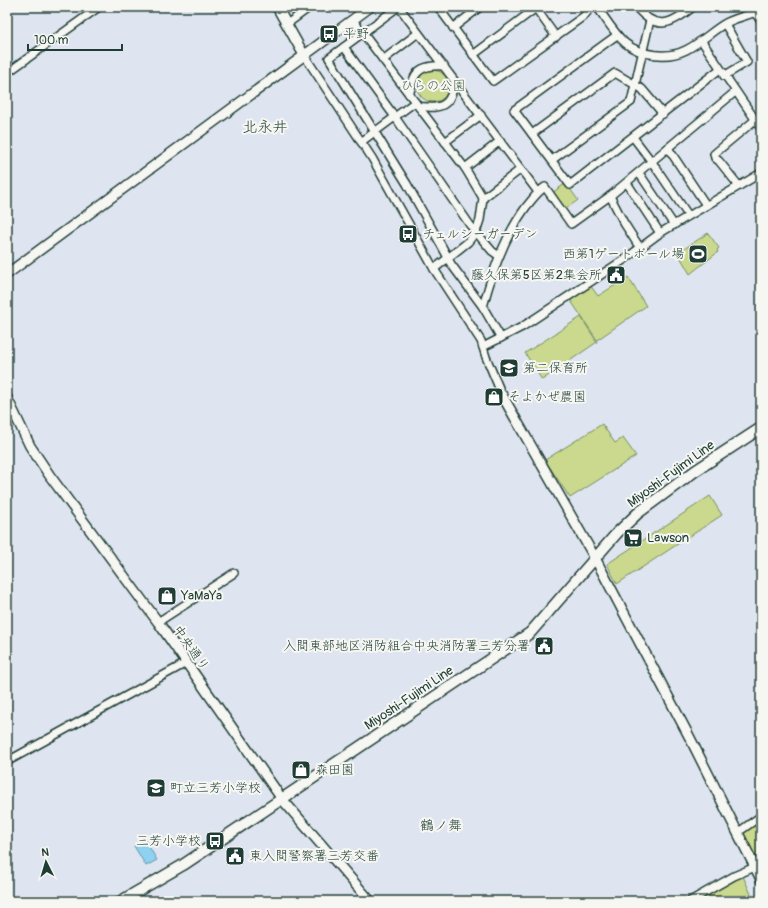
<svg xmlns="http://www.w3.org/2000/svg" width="768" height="908" viewBox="0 0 768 908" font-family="Pangolin,'Klee One',sans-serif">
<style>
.green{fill:#cad98d;stroke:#748b60}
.water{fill:#8ed1f0;stroke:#6296a5}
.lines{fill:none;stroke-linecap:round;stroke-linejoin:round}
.minor-casing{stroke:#1f3d34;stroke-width:10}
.tertiary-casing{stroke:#1f3d34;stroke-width:12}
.secondary-casing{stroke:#1f3d34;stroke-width:13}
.minor{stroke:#f6f6f2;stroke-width:7}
.tertiary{stroke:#f6f6f2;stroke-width:9}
.secondary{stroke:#f6f6f2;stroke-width:10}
.labels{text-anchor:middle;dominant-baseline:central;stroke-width:4;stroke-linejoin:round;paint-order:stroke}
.poi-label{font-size:13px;fill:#1f3d34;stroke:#f6f6f2;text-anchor:start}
.park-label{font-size:13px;fill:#415c46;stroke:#f6f6f2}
.street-label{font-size:13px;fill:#1f3d34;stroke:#f6f6f2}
.neighbourhood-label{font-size:14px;fill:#1f3d34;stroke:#f6f6f2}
.quarter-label{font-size:15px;fill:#1f3d34;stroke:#f6f6f2}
</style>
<rect width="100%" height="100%" fill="#dfe5f0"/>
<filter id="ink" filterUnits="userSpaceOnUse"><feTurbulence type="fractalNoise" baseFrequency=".025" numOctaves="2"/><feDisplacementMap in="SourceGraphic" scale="8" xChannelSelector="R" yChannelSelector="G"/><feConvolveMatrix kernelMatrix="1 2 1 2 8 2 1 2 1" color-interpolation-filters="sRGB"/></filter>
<g filter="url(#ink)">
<g class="green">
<circle cx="433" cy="86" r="16"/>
<polygon points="566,183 578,200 566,209 563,205 562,205 552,193"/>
<polygon points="708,233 719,248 717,250 718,252 690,274 679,255 684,249"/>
<polygon points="628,277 646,306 597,340 569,298 590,285 598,296"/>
<polygon points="581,317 597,342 542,380 525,353"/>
<polygon points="602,424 615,443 623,438 636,456 570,498 545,460"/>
<polygon points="710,496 722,515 617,584 607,564"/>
<polygon points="761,819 761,868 743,832"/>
<polygon points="743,876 754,901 697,901"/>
</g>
<polygon class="water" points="145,840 157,860 146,866 134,846"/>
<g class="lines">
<g class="minor-casing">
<g id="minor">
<polyline points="398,7 329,58 407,184 445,252 451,264 483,307 501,338"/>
<polyline points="399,7 538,192"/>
<polyline points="438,7 493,81 584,16 591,7"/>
<polyline points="535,7 556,37"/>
<path d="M597,7C606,19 614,33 625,43C641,56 668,59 686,50C700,43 711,32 724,24C736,17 750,16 761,9"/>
<path d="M636,7C657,32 671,24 693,7"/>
<polyline points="748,7 753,13"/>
<polyline points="755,13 761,21"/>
<polyline points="353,20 465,168 483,198 480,220 476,232 468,242 434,269"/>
<polyline points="287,24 310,7"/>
<polyline points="453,28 480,7"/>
<polyline points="617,35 514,110 570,185 720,69"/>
<polyline points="701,40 761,128"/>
<polyline points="344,47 395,117 470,225 492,251 499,256"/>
<polyline points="304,55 372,158 434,269 481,341 486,357 502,395"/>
<polyline points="473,55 536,8"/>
<polyline points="383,60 418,33"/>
<polyline points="7,73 99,7"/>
<polyline points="724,76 747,62 725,24"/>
<path d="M409,94C412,89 411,84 414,78C419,66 432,65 444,66"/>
<path d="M419,107C425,106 430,108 435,107C450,106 452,93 455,82"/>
<polyline points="532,134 615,73 642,89 663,114"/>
<polyline points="633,137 652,162 688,215"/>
<polyline points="361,142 415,102"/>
<polyline points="445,142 481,115"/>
<polyline points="668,148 706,205"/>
<polyline points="552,160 631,102 650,20"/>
<polyline points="465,168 500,141"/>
<polyline points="639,173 674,225"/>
<polyline points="627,183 660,233"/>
<polyline points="739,186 719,161 715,158 714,154 755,120"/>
<polyline points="610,196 624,223 640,248"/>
<polyline points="483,198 521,169"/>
<path d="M483,307C492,272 504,237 526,207C532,200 537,192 545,187L571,224L610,196L735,92"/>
<polyline points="483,347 522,327 625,259 660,233 761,173"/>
<polyline points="158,622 234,573"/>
<polyline points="8,761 186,663"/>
<polyline points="737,833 761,816"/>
<polyline points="690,901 734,876 755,867"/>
</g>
</g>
<g class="tertiary-casing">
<g id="tertiary">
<polyline points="277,7 304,55"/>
<polyline points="7,274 370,7"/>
<polyline points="502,395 595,558 690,738 761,879"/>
<polyline points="7,398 30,446 50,476 158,622 282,799 370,901"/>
</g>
</g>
<g class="secondary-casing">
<polyline id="secondary" points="121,901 183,865 530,633 617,533 638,513 695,471 761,428"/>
</g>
<use href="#minor" class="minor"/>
<use href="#tertiary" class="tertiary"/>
<use href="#secondary" class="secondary"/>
</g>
</g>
<defs>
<g id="bus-square" transform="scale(1)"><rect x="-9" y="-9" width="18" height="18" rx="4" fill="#1f3d34" stroke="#f6f6f2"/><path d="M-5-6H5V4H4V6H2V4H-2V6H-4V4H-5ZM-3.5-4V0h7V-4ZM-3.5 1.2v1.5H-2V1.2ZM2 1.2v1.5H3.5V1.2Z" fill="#fff"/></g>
<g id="stadium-square" transform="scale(1)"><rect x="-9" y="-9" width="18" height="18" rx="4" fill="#1f3d34" stroke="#f6f6f2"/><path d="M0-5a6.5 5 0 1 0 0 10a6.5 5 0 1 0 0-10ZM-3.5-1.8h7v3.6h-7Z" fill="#fff"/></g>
<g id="civic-square" transform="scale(1)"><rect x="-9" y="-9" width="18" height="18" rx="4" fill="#1f3d34" stroke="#f6f6f2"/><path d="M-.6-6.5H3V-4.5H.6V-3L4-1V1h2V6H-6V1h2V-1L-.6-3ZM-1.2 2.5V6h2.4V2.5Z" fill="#fff"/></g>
<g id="school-square" transform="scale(1)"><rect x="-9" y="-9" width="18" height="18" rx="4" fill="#1f3d34" stroke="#f6f6f2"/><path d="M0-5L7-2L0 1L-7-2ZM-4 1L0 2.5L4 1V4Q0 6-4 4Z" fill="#fff"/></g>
<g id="shop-square" transform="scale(1)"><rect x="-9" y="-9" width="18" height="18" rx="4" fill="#1f3d34" stroke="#f6f6f2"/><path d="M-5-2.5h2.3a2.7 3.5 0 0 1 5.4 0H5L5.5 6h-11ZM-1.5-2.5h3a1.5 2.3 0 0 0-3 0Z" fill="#fff"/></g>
<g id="supermarket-square" transform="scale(1)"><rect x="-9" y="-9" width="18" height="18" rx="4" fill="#1f3d34" stroke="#f6f6f2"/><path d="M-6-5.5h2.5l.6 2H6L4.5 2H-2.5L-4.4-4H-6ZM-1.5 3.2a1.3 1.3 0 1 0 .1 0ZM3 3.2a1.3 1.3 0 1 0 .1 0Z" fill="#fff"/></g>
</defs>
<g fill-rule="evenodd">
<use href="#bus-square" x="329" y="34"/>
<use href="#bus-square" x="408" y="234"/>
<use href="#stadium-square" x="698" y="254"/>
<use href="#civic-square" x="616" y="275"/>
<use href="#school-square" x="509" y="368"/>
<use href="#shop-square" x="494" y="397"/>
<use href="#supermarket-square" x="633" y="538"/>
<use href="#shop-square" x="167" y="596"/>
<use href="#civic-square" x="544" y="646"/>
<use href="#shop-square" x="301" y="770"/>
<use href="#school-square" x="156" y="788"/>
<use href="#bus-square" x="215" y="841"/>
<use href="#civic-square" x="235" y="856"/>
</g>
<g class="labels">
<g class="poi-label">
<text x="343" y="34">平野</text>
<text x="422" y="234">チェルシーガーデン</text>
<text x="684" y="254" text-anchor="end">西第1ゲートボール場</text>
<text x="602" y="275" text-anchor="end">藤久保第5区第2集会所</text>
<text x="523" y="368">第二保育所</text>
<text x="508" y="397">そよかぜ農園</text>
<text x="647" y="538">Lawson</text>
<text x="181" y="596">YaMaYa</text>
<text x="530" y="646" text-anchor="end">入間東部地区消防組合中央消防署三芳分署</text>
<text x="315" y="770">森田園</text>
<text x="170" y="788">町立三芳小学校</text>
<text x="201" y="841" text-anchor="end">三芳小学校</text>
<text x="249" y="856">東入間警察署三芳交番</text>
</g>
<g class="park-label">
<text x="433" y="86">ひらの公園</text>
</g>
<g class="street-label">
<text transform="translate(671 474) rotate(-36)">Miyoshi-Fujimi Line</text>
<text transform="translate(191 648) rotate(55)">中央通り</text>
<text transform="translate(409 698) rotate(-34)">Miyoshi-Fujimi Line</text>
</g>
<g class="neighbourhood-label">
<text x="441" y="825">鶴ノ舞</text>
</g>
<g class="quarter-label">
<text x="265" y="127">北永井</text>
</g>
</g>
<rect width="768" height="908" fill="none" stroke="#f6f6f2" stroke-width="24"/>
<rect x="12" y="12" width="744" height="884" fill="none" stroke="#1f3d34" stroke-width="1.5" filter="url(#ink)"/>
<g transform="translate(46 862) rotate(355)" stroke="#f6f6f2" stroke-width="3" paint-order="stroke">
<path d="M0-3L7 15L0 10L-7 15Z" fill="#1f3d34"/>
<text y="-6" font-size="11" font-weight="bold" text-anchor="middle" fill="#1f3d34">N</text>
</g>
<path d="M28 44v6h94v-6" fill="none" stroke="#1f3d34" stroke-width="2"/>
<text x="34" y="44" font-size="12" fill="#1f3d34" stroke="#f6f6f2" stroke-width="3" paint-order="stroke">100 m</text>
</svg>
